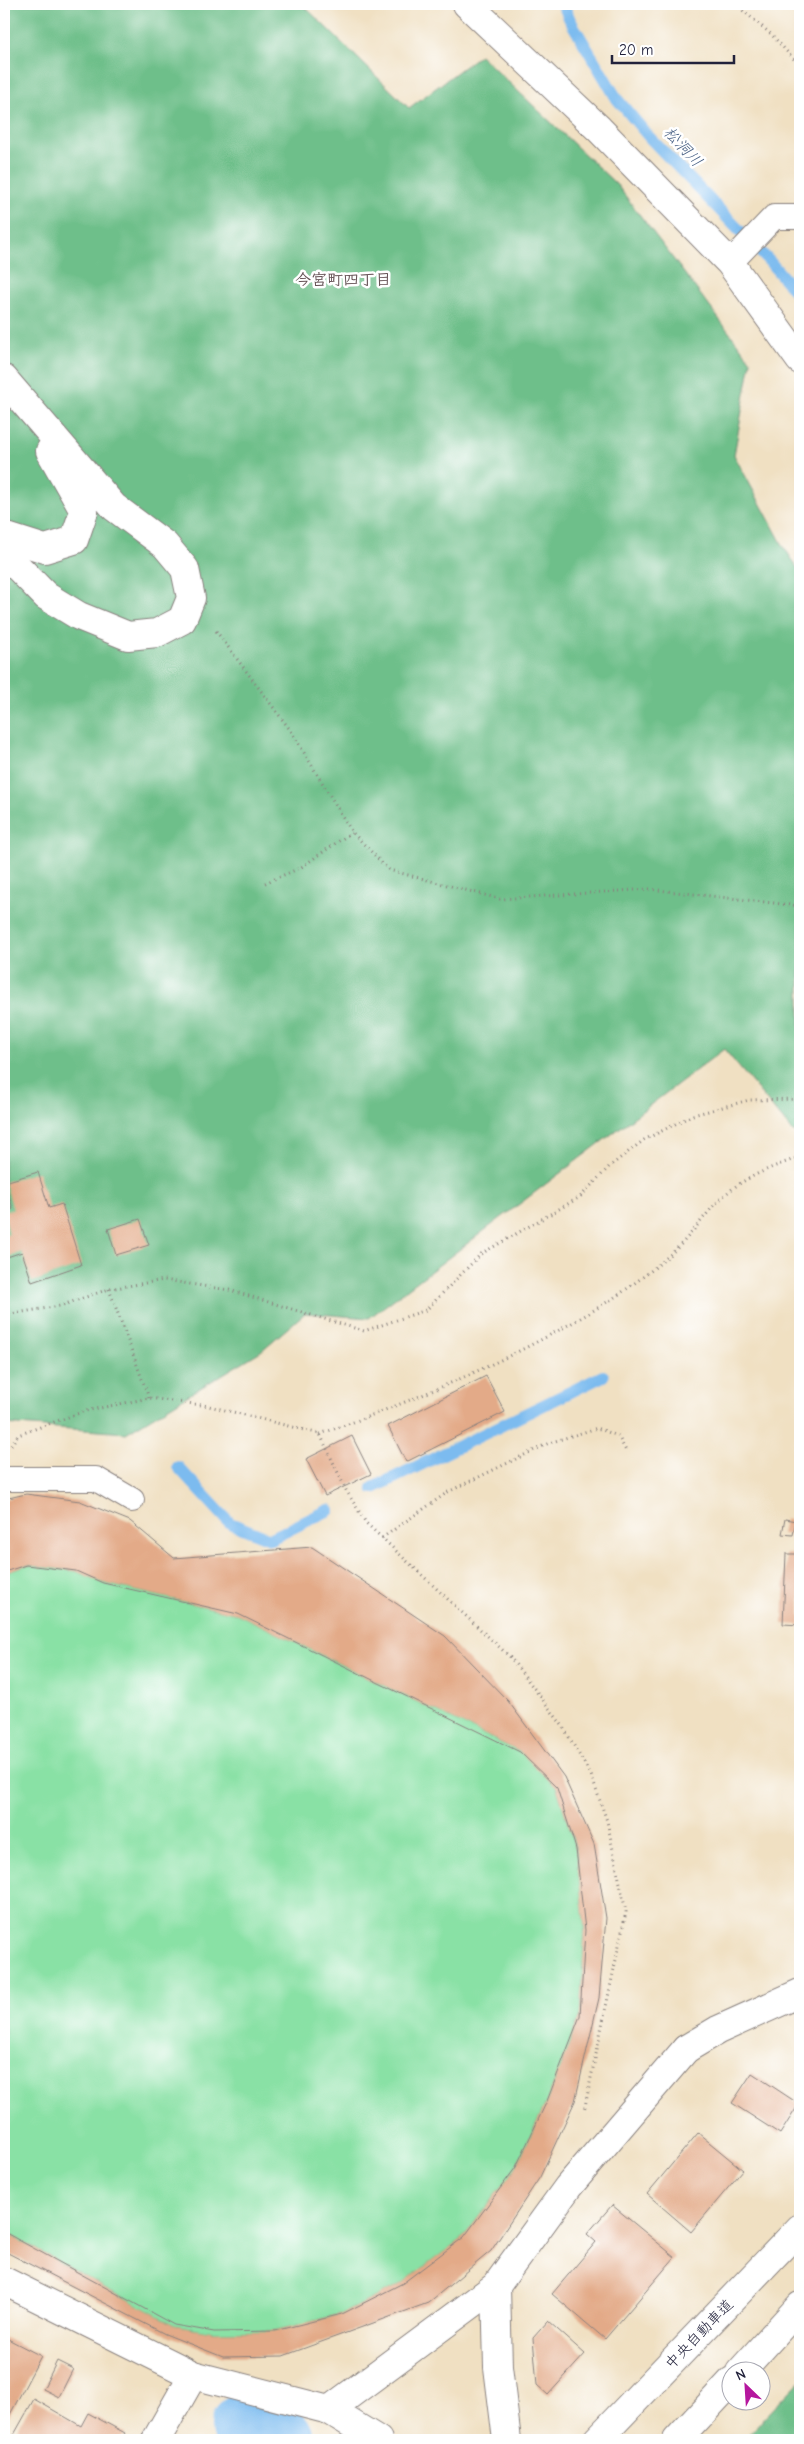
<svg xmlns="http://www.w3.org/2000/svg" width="804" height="2444" viewBox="0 0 804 2444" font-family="'Comic Neue','Klee One',sans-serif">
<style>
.green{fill:#89e1a5;stroke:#568270}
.forest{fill:#6ebf8a;stroke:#487062}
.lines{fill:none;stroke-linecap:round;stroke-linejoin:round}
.stream{stroke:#7bbbef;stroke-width:12}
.river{stroke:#7bbbef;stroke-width:74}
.building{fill:#e3aa88}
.service-casing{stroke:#89817e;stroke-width:26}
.minor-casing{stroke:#89817e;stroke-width:30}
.tertiary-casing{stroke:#89817e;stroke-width:30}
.motorway-casing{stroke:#89817e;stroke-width:30}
.path{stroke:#89817e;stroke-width:3;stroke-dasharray:1 4;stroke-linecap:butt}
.service{stroke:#fff;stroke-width:24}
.minor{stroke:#fff;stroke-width:28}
.tertiary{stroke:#fff;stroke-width:28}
.motorway{stroke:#fff;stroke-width:28}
.labels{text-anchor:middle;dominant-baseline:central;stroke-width:5;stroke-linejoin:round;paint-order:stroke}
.street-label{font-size:15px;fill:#22223b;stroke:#fff}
.water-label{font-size:16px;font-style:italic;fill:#465f83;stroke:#fff}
.neighbourhood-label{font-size:16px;font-weight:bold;fill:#665256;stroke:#fff}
</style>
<rect width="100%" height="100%" fill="#fff"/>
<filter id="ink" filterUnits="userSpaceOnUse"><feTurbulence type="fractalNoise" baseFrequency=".02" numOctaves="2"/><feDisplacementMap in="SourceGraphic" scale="10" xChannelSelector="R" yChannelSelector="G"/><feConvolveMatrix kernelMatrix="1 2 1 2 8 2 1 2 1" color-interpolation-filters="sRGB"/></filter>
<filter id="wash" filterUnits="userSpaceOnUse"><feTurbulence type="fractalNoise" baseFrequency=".0096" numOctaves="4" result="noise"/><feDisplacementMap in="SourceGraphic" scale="20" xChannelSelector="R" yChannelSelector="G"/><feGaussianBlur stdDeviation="1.12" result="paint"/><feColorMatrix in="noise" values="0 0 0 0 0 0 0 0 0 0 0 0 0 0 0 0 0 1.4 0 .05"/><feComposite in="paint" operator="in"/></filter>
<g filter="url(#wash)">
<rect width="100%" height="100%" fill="#f0e0c2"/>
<polygon class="green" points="26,1565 76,1571 103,1583 238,1614 520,1752 557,1788 576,1849 585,1929 580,2016 547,2101 516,2167 464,2237 403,2283 342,2314 274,2331 214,2332 174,2325 4,2232 4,1572"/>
<g class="forest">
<polygon points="4,4 302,4 409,108 480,55 617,185 751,361 734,455 784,547 800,572 800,1133 793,1132 724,1049 369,1318 305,1313 261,1351 126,1433 4,1424"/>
<polygon points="800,2381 800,2440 743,2440"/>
</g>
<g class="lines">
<g class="stream">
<polyline points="563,4 570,20 617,99 649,137 770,262 800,297"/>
<polyline points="178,1467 230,1523 270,1539 329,1510"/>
<polyline points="373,1488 603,1376"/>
</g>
<polyline class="river" points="248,2427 277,2440"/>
</g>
<g id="blocks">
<g class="building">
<polygon points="38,1172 49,1208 62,1204 81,1265 32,1282 22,1252 4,1258 4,1236 9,1234 4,1212 13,1209 5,1182"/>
<polygon points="140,1219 149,1245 116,1255 108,1229"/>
<polygon points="486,1376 505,1412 406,1462 388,1426"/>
<polygon points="352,1436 371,1474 325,1496 306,1459"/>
<polygon points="26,1494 80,1501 130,1521 174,1558 312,1547 445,1636 508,1701 564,1777 594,1844 606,1918 599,1998 575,2101 540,2177 491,2251 428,2303 283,2356 223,2357 165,2334 4,2251 4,2232 174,2325 214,2332 274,2331 342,2314 403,2283 464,2237 516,2167 547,2101 580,2016 585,1930 576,1849 557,1788 520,1752 238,1614 103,1583 76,1571 26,1565 4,1572 4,1499"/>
<polygon points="785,1519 796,1521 793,1535 782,1534"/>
<polygon points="786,1554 800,1554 800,1625 783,1624"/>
<polygon points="752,2073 799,2104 780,2134 732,2103"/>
<polygon points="698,2133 743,2170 691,2232 647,2194"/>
<polygon points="612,2205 675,2257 605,2339 552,2294 596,2242 587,2234"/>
<polygon points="548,2321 585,2354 548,2395 537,2385 533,2338"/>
<polygon points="4,2337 41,2356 5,2424 4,2423"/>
<polygon points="57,2361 73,2369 59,2397 43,2389"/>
<polygon points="34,2399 81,2426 88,2413 125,2433 121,2440 11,2440"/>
</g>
</g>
</g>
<g filter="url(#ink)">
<use href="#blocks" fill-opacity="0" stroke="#89817e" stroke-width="1"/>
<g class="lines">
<g class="service-casing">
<g id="service">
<polyline points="730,263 774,217 800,217"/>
<polyline points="4,1479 96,1479 132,1500"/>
</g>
</g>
<g class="minor-casing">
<g id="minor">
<polyline points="4,379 114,507 165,545 185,569 191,598 182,620 157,633 128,636 79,616 46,596 4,553"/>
<polyline points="4,536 45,549 74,540 84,511 50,451"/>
<polyline points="686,2049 718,2030 800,1993"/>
<polyline points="156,2440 193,2375"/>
</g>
</g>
<g class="tertiary-casing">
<g id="tertiary">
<polyline points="467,4 599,129 730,263 800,360"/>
<polyline points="4,2281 193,2375 329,2410 378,2440"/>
<polyline points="496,2286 498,2367 507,2440"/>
<polyline points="329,2410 496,2286 568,2187 686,2049"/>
</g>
</g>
<g class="motorway-casing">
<g id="motorway">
<polyline points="740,2372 800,2306"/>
<polyline points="597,2440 800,2228"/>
<polyline points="677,2440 732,2381"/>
</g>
</g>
<g class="path">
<polyline points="735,4 771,34 800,66"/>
<polyline points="216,631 291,731 352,832 389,870 500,899 649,889 800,906"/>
<polyline points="265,883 300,868 352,832"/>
<polyline points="109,1289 149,1398"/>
<polyline points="4,1315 60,1306 109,1289 164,1280 229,1290 364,1331 426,1310 481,1254 580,1197 610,1166 644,1140 693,1115 749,1100 800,1099"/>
<path d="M320,1434C417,1400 525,1354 612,1299C633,1285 657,1267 675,1250C694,1233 707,1210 726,1194C746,1176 775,1166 800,1157"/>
<polyline points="11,1445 18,1435 85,1411 149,1398 209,1406 320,1434 346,1490 366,1523 510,1657 562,1725 591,1775 607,1821 626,1912 584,2111"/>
<polyline points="382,1538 448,1492 549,1443 597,1428 618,1436 626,1451"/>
</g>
<use href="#service" class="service"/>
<use href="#minor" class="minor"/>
<use href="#tertiary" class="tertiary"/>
<use href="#motorway" class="motorway"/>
</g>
</g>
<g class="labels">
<g class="street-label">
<text transform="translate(699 2334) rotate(-46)">中央自動車道</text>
</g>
<g class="water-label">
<text transform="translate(683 147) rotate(47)">松洞川</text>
</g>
<g class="neighbourhood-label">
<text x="343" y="280">今宮町四丁目</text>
</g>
</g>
<rect width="804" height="2444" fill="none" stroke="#fff" stroke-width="20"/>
<g transform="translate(746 2386) rotate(335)"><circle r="24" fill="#ffffff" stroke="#a7a7b1"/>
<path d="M0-4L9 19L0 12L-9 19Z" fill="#b5179e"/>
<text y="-8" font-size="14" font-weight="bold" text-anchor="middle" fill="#22223b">N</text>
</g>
<path d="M612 55v8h122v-8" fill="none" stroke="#22223b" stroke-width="2.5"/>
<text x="619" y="55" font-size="15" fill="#22223b" stroke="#ffffff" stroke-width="4" paint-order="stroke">20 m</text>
</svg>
